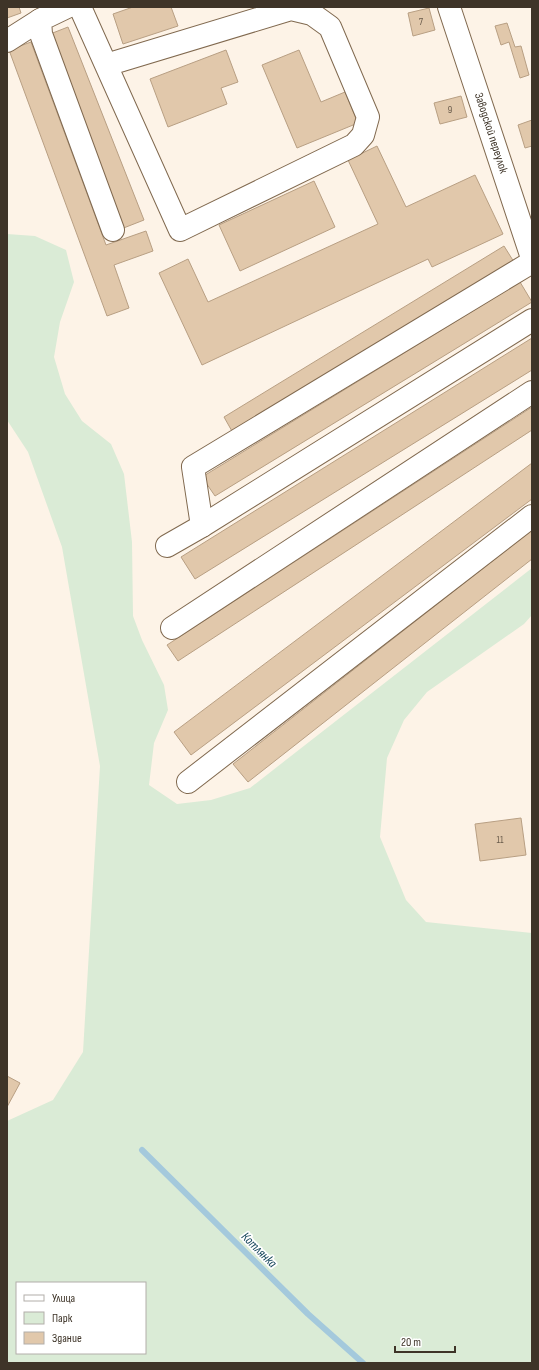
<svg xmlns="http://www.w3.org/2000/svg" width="539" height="1370" viewBox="0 0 539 1370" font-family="'Sofia Sans Condensed',sans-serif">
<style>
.green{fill:#daebd6;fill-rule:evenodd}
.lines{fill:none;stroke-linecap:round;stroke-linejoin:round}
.stream{stroke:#a4c9dc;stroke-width:6}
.building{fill:#e1c8ab;stroke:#b89f83}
.minor-casing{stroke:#80694f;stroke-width:24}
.minor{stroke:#fff;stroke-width:22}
.labels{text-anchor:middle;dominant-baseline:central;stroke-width:3.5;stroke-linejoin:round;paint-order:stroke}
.number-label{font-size:10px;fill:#675949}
.street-label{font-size:12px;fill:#3e3428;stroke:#fff}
.water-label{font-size:13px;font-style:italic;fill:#144459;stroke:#fff}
</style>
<rect width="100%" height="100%" fill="#fdf3e7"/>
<path class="green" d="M7,234L35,236L66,250L74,282L60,322L54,357L65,394L82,421L111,444L124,474L132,542L133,616L142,640L164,685L168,710L154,743L149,785L177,804L211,800L250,788L532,568V615L524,624L427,692L404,720L387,758L380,837L406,900L426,922L532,933V1363H7V1121L53,1100L83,1052L100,766L62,547L28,452L7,420ZM17,1283H145V1353H17Z"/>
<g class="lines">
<polyline class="stream" points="142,1150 308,1314 363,1363"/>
</g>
<g class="building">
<polygon points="7,7 19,7 21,13 7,18"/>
<polygon points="133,7 171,7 178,26 123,44 113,14"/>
<polygon points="429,8 435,30 413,36 408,13"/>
<polygon points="507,23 515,47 521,46 529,75 520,78 509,42 501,45 495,26"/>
<polygon points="68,27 144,220 121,229 45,36"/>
<polygon points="31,42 106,245 146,231 153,251 114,265 129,308 107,316 9,50"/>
<polygon points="226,50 238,82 221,88 227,104 168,127 150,79"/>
<polygon points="299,50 321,102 345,92 358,123 297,148 262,65"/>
<polygon points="461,96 467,117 440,124 434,103"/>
<polygon points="532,120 532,146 525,148 518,125"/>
<polygon points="377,146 406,207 475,175 503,234 432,267 428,259 202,365 159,273 188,259 208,302 378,224 348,160"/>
<polygon points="314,181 335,227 240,271 219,225"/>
<polygon points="504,246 514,262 233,433 224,417"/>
<polygon points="520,282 532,302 215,496 202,477"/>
<polygon points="532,338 532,370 195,579 181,557"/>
<polygon points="532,407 532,430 178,661 167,645"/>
<polygon points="532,463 532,499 191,755 174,732"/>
<polygon points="532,530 532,559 248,782 233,764"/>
<polygon points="521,818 526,855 480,861 475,824"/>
<polygon points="7,1076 20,1083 7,1107"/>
</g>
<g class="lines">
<g class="minor-casing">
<g id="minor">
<polyline points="67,7 40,20 41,34 113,230"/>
<polyline points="80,7 180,230 354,145 363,135 368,117 330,27 312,14 291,9 106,65"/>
<polyline points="449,7 532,258"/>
<polyline points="7,41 40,20"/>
<polyline points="202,526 193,467 532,262"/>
<polyline points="167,546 202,526 532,320"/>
<polyline points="172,628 532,392"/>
<polyline points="188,782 532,516"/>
</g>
</g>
<use href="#minor" class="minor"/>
</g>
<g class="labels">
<g class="number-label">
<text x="421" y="22">7</text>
<text x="450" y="110">9</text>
<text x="500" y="840">11</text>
</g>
<g class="street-label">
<text transform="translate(491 133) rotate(72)">Заводской переулок</text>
</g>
<g class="water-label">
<text transform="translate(259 1250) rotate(45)">Котлянка</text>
</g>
</g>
<rect width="539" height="1370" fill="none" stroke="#3e3428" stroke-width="16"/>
<rect x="16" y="1282" width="130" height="72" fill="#ffffff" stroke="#b2aea9"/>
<rect x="24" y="1295" width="20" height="6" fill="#ffffff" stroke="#b2aea9"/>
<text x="52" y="1302" font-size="12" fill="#3e3428">Улица</text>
<rect x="24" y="1312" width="20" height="12" fill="#daebd6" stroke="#b2aea9"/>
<text x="52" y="1322" font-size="12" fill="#3e3428">Парк</text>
<rect x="24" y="1332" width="20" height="12" fill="#e1c8ab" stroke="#b2aea9"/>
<text x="52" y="1342" font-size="12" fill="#3e3428">Здание</text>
<path d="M395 1346v6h60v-6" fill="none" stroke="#3e3428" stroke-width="2"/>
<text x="401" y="1346" font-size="12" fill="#3e3428" stroke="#ffffff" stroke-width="3" paint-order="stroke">20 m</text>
</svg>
